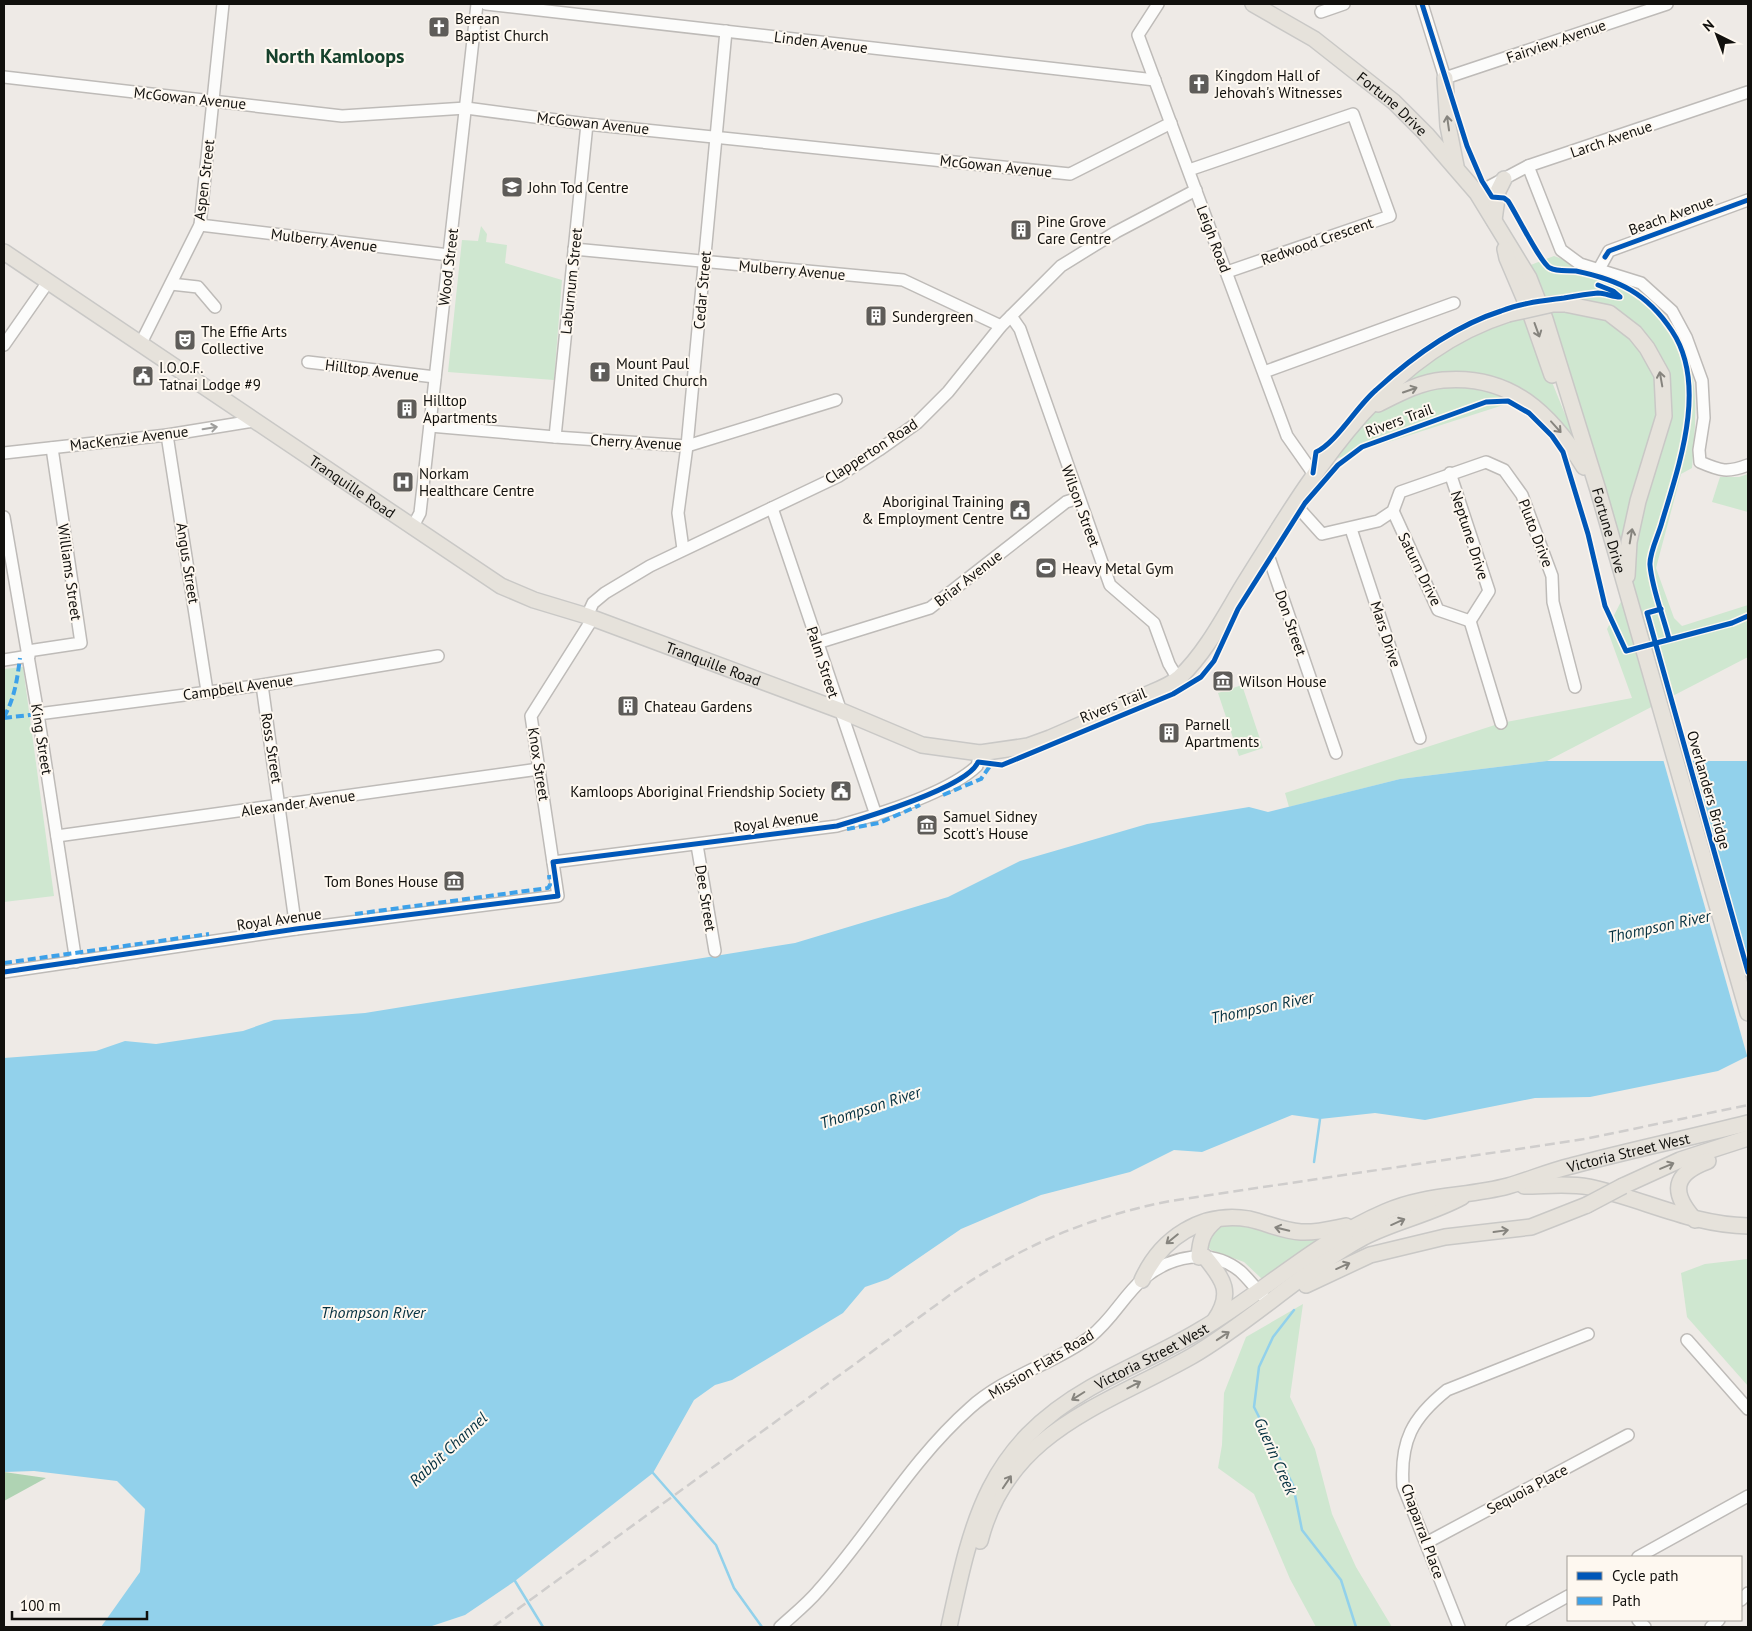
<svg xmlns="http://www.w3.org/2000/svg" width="1752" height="1631" viewBox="0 0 1752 1631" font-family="'PT Sans',sans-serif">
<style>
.green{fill:#cfe7d0}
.forest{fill:#afd3b3}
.water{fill:#92d1eb}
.pier{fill:#eeeae6}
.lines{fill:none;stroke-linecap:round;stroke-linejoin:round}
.stream{stroke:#92d1eb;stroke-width:2.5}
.minor-casing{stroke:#bebbb8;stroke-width:14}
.major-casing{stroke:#c9c8c6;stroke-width:18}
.minor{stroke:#fcfcfb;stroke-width:11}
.major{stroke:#e6e2db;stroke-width:15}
.rail{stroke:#cfcdcc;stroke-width:2.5;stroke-dasharray:10 5;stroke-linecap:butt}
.major-bridge-casing{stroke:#c9c8c6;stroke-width:18;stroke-linecap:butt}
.major-bridge{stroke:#e6e2db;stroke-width:15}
.quiet{stroke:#3da1e9;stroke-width:4;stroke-dasharray:8 4;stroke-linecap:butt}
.cycleway-casing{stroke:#fef8f0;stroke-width:8}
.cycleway{stroke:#0057b8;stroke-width:5}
.oneway{stroke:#86847e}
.oneway2{stroke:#9e9e9c}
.labels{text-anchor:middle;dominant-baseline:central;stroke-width:4;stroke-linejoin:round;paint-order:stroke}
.poi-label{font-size:15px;fill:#11100d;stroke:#fef8f0;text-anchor:start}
.street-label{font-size:15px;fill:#11100d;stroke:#fef8f0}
.water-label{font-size:16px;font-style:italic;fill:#043040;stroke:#fef8f0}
.district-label{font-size:20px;font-weight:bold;fill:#16412c;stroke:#fef8f0}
</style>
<rect width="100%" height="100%" fill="#eeeae6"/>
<g class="green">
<polygon points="481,226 487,234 486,242 507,245 505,263 562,280 554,380 448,372 462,240 478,241"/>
<path d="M1554,256C1583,267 1616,276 1642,293C1655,301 1663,312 1671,323C1702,367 1696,417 1692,468L1681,474L1656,568L1674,618L1682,626L1748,605V657L1547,761L1400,779L1289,807L1285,793L1501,723L1632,698L1607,629L1630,584L1633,545L1666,374L1609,310L1545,301L1528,266Z"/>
<polygon points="1550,310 1591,313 1620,326 1645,351 1658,375 1661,417 1623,560"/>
<polygon points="1525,315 1579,449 1545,411 1476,376 1390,393 1439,352 1489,327"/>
<polygon points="1465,384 1519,400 1329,461 1370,411 1435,387"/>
<polygon points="1748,474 1748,512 1712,502 1720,477 1739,477"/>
<polygon points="23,667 54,896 4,902 4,669"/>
<polygon points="1242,685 1263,748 1239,756 1218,693"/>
<polygon points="1237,1223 1322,1238 1262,1279 1244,1262 1211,1250 1206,1245 1209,1231 1219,1225"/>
<polygon points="1748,1259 1748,1386 1687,1317 1681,1273 1705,1264"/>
<polygon points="1303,1304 1290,1397 1315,1449 1332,1514 1356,1567 1392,1627 1316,1627 1290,1579 1254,1494 1218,1468 1222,1445 1224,1393 1246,1337"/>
</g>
<polygon class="forest" points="4,1472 46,1478 4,1501"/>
<polygon class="water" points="1547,761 1748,761 1748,1056 1718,1071 1590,1097 1535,1098 1425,1120 1375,1113 1320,1119 1292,1115 1202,1152 1174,1150 1130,1172 1041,1195 961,1229 888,1279 865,1287 843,1313 732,1380 715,1385 694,1400 653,1473 515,1581 465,1615 429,1627 101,1627 140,1572 145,1509 117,1481 34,1471 4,1472 4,1058 96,1051 125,1041 156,1044 243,1031 274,1020 365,1013 795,943 948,897 1020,861 1147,824 1249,807 1268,812 1400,779"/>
<polygon class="pier" points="1663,759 1690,759 1748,962 1748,1059"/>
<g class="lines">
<g class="stream">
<polyline points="1314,1162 1320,1119"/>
<polyline points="1294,1310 1273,1337 1259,1367 1254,1407 1293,1485 1302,1530 1341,1580 1356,1627"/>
<polyline points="653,1473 716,1545 734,1588 762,1627"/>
<polyline points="515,1581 543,1627"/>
</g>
<g class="minor-casing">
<g id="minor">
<polyline points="486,4 1155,80"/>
<polyline points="1158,4 1138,35 1287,436 1313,473"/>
<polyline points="1422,4 1445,78 1667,4"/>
<polyline points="1321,12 1344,4"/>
<polyline points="4,77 342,116 466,108 587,124 1070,174 1171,123"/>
<path d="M1528,166L1561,250L1580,264L1641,283L1672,311L1686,337L1702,381L1704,418L1699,450L1700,462C1721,471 1727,473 1748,465"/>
<polyline points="1189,170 1353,114 1390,216 1227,272"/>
<polyline points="1477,193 1528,166 1748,92"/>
<polyline points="200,225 449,255"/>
<polyline points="574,249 903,280 1001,326"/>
<polyline points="1599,269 1609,251 1748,200"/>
<polyline points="171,284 198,287 215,307"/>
<polyline points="1011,316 1020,329 1110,585 1154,623 1169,664 1178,679"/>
<polyline points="141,343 200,225 223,4"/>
<polyline points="4,345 48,282"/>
<polyline points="308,362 435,377"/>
<polyline points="1264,372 1454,303"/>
<polyline points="430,426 555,437 687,446 836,400"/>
<polyline points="167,435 207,691"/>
<polyline points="555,437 587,124"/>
<polyline points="4,453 167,435 253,421"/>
<polyline points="1450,473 1489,591 1470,621"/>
<polyline points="1295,504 1322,534 1378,521 1393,511 1400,492 1486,462 1504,470 1522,495 1552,576 1553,602 1575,687"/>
<polyline points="772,508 876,815"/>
<polyline points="1393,511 1438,610 1470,621"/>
<polyline points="4,517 38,714 76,962"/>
<polyline points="412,528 420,513 477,4"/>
<polyline points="1351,529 1420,738"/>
<polyline points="683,549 678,513 687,446 726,31"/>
<polyline points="1266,549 1336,753"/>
<polyline points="587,616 593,603 605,593 650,566 839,476 879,450 917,423 948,392 1001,326 1061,266 1116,232 1196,190"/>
<polyline points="1470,621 1501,723"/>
<polyline points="817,643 930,608 1066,502 1078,498"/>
<polyline points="28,651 81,643 52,448"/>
<polyline points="4,660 29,656"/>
<polyline points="262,685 296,929"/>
<polyline points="38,714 262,685 438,656"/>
<polyline points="57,836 539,769"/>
<polyline points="697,845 715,951"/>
<path d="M553,862L837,826C877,815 947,794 977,766L980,753"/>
<polyline points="4,972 296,929 558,896 531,716 593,618"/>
<polyline points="1687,1340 1748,1409"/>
<polyline points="1426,1543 1628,1435"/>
<polyline points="1638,1557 1748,1496"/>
<polyline points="1741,1600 1748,1593"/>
<polyline points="1638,1620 1645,1627"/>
<path d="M780,1627C793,1615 807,1604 818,1591C871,1532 910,1461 970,1408C1005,1376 1052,1365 1090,1337C1113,1319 1123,1296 1143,1279C1170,1256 1210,1247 1240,1271C1248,1278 1255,1288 1263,1296"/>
<path d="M1459,1627L1403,1486C1400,1441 1412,1418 1447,1390L1588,1334"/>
<polyline points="1512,1627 1568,1596"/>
<polyline points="1711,1627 1719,1620"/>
</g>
</g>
<g class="major-casing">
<g id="major">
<path id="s1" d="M1253,4L1314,39L1394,102L1426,134L1477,193L1529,278L1545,319L1598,490L1748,1013"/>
<polyline points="1445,78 1448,126 1456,166"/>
<polyline points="1494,220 1498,191 1504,179"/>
<polyline points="1505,249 1507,258 1530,312 1552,375"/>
<path id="s2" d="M4,252L501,586L534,600L587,616L839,710L922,745L980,753L1028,746L1050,738C1081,725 1112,711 1143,696C1155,691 1170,686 1180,677C1207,651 1225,615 1244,584C1311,477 1381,354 1508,314"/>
<polyline points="1565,304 1609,313 1635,333 1647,348 1662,375 1664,416 1638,501 1629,542 1627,576"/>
<path d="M1378,404C1398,394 1420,382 1443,380C1511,374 1551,414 1584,467"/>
<path d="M1524,1186C1546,1186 1568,1183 1589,1187C1644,1199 1691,1225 1748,1226"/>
<polyline points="1623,1186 1680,1160 1748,1138"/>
<path d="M1695,1220C1670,1192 1673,1174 1708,1161"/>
<path d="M1199,1257C1200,1240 1203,1231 1216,1220"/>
<path d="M1205,1257C1224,1280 1233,1293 1215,1320"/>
<path d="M1142,1280C1161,1238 1202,1211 1249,1219C1267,1223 1283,1231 1301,1232C1317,1233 1331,1229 1346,1226"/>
<polyline points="1306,1285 1370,1255 1445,1237 1531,1227 1587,1205"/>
<path d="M980,1541C1008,1430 1106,1405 1192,1356C1252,1321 1302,1271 1364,1237C1395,1221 1431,1214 1462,1197"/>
<path id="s3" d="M949,1627C972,1520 987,1447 1090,1388C1127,1367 1166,1351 1202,1329C1264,1292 1317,1241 1385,1212C1425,1194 1467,1197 1508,1186C1529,1180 1550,1171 1571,1166C1630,1150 1689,1138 1748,1123"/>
</g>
</g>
<use href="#minor" class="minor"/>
<use href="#major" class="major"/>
<path class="rail" d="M493,1627L954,1292C1023,1245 1089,1217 1170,1201L1585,1139L1748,1105"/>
<g class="major-bridge-casing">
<g id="major-bridge">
<polyline points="1508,314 1553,304 1565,304"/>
<polyline points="1587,1205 1623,1186"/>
</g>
</g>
<use href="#major-bridge" class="major-bridge"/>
<g class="quiet">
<path d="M4,717C15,697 17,680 20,658"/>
<polyline points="4,718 38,714"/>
<polyline points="943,795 981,779 992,763"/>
<polyline points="847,829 879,823 920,805"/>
<polyline points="355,914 548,888 550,885 549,875"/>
<polyline points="4,963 209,934"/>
</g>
<g class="cycleway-casing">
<g id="cycleway">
<path d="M1422,4L1467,146L1482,181L1492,197L1504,198L1508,201C1516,213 1541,264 1550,268C1557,272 1568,270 1576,271C1619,280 1647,293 1672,331C1708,385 1679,465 1662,522C1659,534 1649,553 1650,565C1652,589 1663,615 1669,639"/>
<polyline points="1605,257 1609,251 1748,200"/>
<path d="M1313,473L1316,452C1336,443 1357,406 1376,390C1412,357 1454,326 1501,311C1521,303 1542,301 1564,298C1575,296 1586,294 1598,293C1605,293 1613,297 1620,297L1613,291L1598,285"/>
<polyline points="1661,609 1647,613 1748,972"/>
<path d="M4,972L296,929L558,896L553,862L837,826C864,818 968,787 978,762L1002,765L1173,694L1201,677L1214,661L1238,609L1305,503L1338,465L1362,447L1486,402L1508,401L1529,413L1552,436L1563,452L1588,534L1605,606L1626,651L1732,623L1748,616"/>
</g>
</g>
<use href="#cycleway" class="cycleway"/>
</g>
<defs><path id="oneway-shaft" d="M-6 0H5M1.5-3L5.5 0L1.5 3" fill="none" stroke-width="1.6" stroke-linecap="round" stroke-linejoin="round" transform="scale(1.25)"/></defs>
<g class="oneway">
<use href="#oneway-shaft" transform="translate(1448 123) rotate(-98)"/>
<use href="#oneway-shaft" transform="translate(1537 330) rotate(70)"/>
<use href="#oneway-shaft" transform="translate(1661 379) rotate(-100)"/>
<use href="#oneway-shaft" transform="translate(1410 390) rotate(-19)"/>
<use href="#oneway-shaft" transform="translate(1556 427) rotate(48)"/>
<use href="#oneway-shaft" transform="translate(1631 536) rotate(-80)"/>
<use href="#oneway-shaft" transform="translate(1667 1166) rotate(-23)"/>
<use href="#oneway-shaft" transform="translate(1398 1222) rotate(-24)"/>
<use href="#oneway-shaft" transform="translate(1282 1229) rotate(-166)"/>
<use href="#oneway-shaft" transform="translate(1501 1231) rotate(-8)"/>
<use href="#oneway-shaft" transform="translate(1172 1239) rotate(141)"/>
<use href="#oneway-shaft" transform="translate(1343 1266) rotate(-24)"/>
<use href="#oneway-shaft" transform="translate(1223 1336) rotate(-34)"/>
<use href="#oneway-shaft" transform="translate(1134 1385) rotate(-27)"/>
<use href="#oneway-shaft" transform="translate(1078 1396) rotate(148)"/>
<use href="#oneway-shaft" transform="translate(1007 1482) rotate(-56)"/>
</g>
<use class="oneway2" href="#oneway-shaft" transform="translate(210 428) rotate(-9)"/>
<defs>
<g id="church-square" transform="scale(1.125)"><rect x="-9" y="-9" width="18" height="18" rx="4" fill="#5e5c59" stroke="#fef8f0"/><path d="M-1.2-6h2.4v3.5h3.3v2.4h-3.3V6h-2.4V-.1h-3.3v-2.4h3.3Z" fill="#fff"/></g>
<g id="school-square" transform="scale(1.125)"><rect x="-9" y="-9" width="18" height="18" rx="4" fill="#5e5c59" stroke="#fef8f0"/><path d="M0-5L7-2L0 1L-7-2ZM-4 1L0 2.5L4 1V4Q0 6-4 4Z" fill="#fff"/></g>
<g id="building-square" transform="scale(1.125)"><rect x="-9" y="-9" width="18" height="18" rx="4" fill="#5e5c59" stroke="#fef8f0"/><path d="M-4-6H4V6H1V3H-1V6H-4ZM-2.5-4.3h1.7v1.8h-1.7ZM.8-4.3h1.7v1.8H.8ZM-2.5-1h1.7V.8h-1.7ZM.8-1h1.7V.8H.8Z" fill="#fff"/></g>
<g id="theatre-square" transform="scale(1.125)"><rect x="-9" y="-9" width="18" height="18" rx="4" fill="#5e5c59" stroke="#fef8f0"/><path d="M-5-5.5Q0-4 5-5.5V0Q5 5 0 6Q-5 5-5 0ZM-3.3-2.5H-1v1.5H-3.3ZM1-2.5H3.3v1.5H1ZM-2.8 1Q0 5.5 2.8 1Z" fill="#fff"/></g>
<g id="civic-square" transform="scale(1.125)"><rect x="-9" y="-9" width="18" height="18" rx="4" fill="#5e5c59" stroke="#fef8f0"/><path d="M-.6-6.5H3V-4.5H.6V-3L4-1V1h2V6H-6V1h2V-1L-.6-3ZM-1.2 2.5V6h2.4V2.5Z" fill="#fff"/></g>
<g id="hospital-square" transform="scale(1.125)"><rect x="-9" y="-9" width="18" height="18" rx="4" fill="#5e5c59" stroke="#fef8f0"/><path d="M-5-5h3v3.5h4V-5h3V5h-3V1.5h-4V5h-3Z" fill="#fff"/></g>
<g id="stadium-square" transform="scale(1.125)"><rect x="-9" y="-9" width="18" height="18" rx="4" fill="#5e5c59" stroke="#fef8f0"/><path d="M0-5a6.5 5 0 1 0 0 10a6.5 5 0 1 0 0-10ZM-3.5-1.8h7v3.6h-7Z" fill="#fff"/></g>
<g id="museum-square" transform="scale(1.125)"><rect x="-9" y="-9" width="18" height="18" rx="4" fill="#5e5c59" stroke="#fef8f0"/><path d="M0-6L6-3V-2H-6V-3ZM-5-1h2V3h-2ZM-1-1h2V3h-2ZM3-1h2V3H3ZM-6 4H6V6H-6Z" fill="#fff"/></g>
</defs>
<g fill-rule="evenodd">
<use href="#church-square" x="439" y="27"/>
<use href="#church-square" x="1199" y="84"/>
<use href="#school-square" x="512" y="187"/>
<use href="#building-square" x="1021" y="230"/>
<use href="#building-square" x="876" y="316"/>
<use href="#theatre-square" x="185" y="340"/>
<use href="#church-square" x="600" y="372"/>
<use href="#civic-square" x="143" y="376"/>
<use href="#building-square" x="407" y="409"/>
<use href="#hospital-square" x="403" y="482"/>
<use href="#civic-square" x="1020" y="510"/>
<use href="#stadium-square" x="1046" y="568"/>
<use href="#museum-square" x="1223" y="681"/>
<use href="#building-square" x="628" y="706"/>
<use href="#building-square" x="1169" y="733"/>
<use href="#civic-square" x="841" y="791"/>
<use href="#museum-square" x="927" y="825"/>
<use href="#museum-square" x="454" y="881"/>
</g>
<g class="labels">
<g class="poi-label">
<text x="455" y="18">Berean<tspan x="455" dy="17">Baptist Church</tspan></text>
<text x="1215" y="75">Kingdom Hall of<tspan x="1215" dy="17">Jehovah's Witnesses</tspan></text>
<text x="528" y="187">John Tod Centre</text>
<text x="1037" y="221">Pine Grove<tspan x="1037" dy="17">Care Centre</tspan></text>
<text x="892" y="316">Sundergreen</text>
<text x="201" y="331">The Effie Arts<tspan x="201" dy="17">Collective</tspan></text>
<text x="616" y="363">Mount Paul<tspan x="616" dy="17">United Church</tspan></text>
<text x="159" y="367">I.O.O.F.<tspan x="159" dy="17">Tatnai Lodge #9</tspan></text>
<text x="423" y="400">Hilltop<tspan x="423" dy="17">Apartments</tspan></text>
<text x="419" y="473">Norkam<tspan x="419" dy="17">Healthcare Centre</tspan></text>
<text x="1004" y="501" text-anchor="end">Aboriginal Training<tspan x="1004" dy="17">&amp; Employment Centre</tspan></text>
<text x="1062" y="568">Heavy Metal Gym</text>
<text x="1239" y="681">Wilson House</text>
<text x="644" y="706">Chateau Gardens</text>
<text x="1185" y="724">Parnell<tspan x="1185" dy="17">Apartments</tspan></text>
<text x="825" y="791" text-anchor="end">Kamloops Aboriginal Friendship Society</text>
<text x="943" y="816">Samuel Sidney<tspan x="943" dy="17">Scott's House</tspan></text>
<text x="438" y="881" text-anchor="end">Tom Bones House</text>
</g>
<g class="street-label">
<text transform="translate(1556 41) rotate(-19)">Fairview Avenue</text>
<text transform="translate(821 42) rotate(7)">Linden Avenue</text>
<text transform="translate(190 98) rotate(6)">McGowan Avenue</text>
<text stroke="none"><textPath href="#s1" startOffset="172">Fortune Drive</textPath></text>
<text transform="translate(593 123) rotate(6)">McGowan Avenue</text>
<text transform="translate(1611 139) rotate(-19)">Larch Avenue</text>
<text transform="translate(996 166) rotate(6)">McGowan Avenue</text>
<text transform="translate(204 180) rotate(-83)">Aspen Street</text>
<text transform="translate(1671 215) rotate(-20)">Beach Avenue</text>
<text transform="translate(1214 239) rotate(69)">Leigh Road</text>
<text transform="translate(324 240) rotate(7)">Mulberry Avenue</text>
<text transform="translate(1317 241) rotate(-19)">Redwood Crescent</text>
<text transform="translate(448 267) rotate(-83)">Wood Street</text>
<text transform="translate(792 270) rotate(5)">Mulberry Avenue</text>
<text transform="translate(571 281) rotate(-84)">Laburnum Street</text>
<text transform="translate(702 290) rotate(-85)">Cedar Street</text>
<text transform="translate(372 370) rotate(7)">Hilltop Avenue</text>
<text transform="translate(1399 420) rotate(-20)">Rivers Trail</text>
<text transform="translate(129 438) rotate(-7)">MacKenzie Avenue</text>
<text transform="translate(636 442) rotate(3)">Cherry Avenue</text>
<text transform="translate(871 451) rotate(-33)">Clapperton Road</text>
<text stroke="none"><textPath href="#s2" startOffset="420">Tranquille Road</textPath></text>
<text transform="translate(1081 506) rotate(70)">Wilson Street</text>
<text stroke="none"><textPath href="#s1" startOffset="660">Fortune Drive</textPath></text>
<text transform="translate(1536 533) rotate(69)">Pluto Drive</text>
<text transform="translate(1470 535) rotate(72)">Neptune Drive</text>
<text transform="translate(188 563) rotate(81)">Angus Street</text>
<text transform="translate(1420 569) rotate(64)">Saturn Drive</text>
<text transform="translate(70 572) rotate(82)">Williams Street</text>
<text transform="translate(968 578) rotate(-38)">Briar Avenue</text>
<text transform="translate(1291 623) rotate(71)">Don Street</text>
<text transform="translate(1386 634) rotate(72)">Mars Drive</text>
<text transform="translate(823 662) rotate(72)">Palm Street</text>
<text stroke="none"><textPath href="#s2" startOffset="825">Tranquille Road</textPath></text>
<text transform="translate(238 687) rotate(-8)">Campbell Avenue</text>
<text transform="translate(1113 705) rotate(-22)">Rivers Trail</text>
<text transform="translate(42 739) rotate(81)">King Street</text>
<text transform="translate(272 748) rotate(81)">Ross Street</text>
<text transform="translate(539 764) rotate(81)">Knox Street</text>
<text transform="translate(1709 790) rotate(74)">Overlanders Bridge</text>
<text transform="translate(298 803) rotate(-8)">Alexander Avenue</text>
<text transform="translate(776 821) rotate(-8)">Royal Avenue</text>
<text transform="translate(706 898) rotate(81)">Dee Street</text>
<text transform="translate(279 919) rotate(-8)">Royal Avenue</text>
<text stroke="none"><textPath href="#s3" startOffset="884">Victoria Street West</textPath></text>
<text stroke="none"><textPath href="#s3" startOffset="358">Victoria Street West</textPath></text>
<text transform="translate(1041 1364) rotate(-31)">Mission Flats Road</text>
<text transform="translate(1527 1489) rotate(-28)">Sequoia Place</text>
<text transform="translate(1423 1531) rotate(70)">Chaparral Place</text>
</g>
<g class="water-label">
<text transform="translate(1659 926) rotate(-12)">Thompson River</text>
<text transform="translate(1262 1007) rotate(-12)">Thompson River</text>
<text transform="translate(870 1107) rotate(-18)">Thompson River</text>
<text x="373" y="1312">Thompson River</text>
<text transform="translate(448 1449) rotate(-43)">Rabbit Channel</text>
<text transform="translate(1276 1456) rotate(66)">Guerin Creek</text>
</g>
<g class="district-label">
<text x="335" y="56">North Kamloops</text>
</g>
</g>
<rect width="1752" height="1631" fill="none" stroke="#11100d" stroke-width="10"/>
<rect x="1567" y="1556" width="175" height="65" fill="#fef8f0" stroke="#9f9b95"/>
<rect x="1577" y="1572" width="25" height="8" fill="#0057b8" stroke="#9f9b95"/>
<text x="1612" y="1581" font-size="15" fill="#11100d">Cycle path</text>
<rect x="1577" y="1597" width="25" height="8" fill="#3da1e9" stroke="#9f9b95"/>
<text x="1612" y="1606" font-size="15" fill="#11100d">Path</text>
<g transform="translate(1717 35) rotate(318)" stroke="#fef8f0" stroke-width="4" paint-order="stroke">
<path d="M0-4L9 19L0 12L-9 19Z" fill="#11100d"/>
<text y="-8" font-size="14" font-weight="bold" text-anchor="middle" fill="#11100d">N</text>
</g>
<path d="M12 1611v8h135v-8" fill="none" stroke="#11100d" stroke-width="2.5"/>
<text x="20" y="1611" font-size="15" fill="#11100d" stroke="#fef8f0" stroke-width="4" paint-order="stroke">100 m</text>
</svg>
